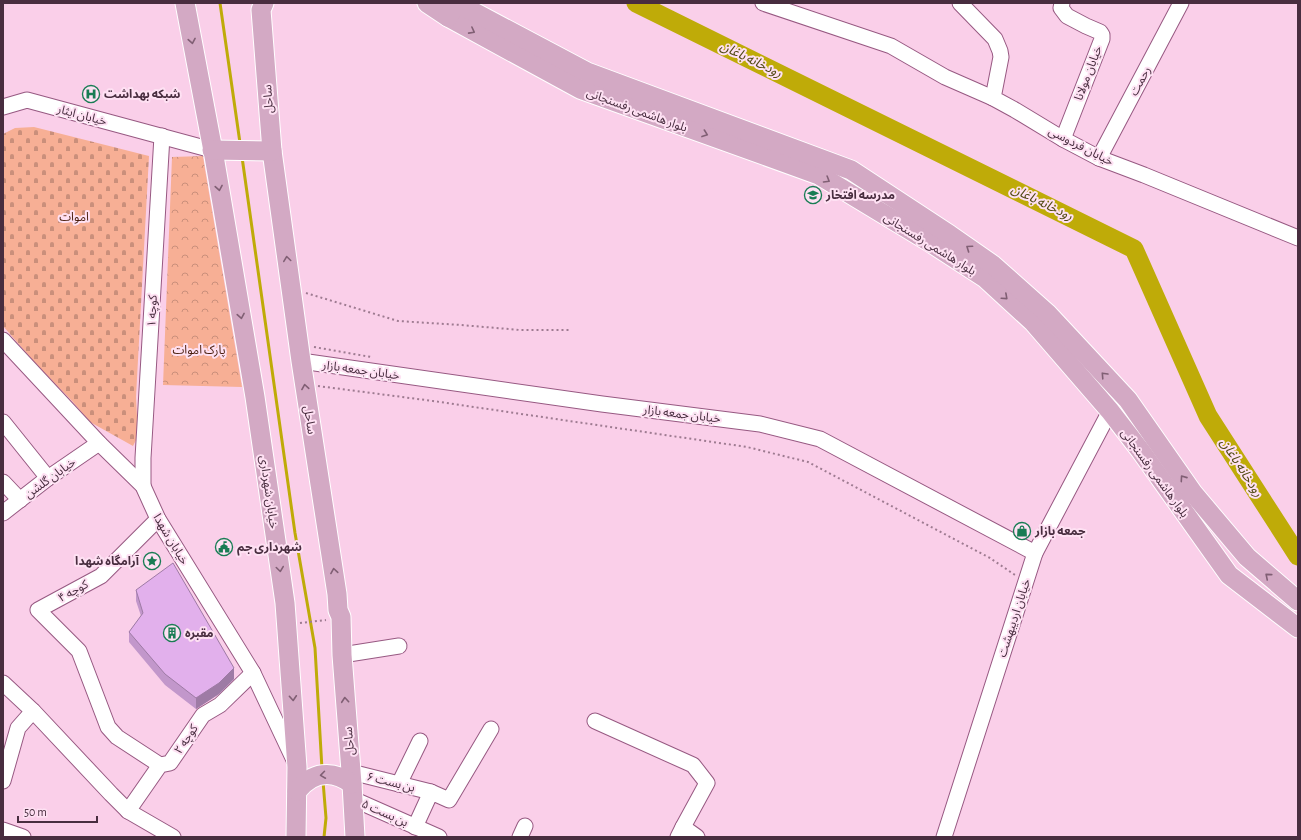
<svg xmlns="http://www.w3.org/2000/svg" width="1301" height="840" viewBox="0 0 1301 840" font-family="'Alegreya Sans','Noto Sans Arabic',sans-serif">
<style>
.cemetery{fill:url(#cemetery-stones)}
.park{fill:url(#park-crowns)}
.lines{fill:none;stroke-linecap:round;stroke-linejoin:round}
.stream{stroke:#bfab08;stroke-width:3}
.river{stroke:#bfab08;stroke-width:19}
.minor-casing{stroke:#975982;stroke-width:17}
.major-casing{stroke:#fff;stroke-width:21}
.path{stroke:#9e7b91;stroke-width:2;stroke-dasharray:2 3;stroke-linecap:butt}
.minor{stroke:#fff;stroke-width:15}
.major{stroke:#d3a9c4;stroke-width:19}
.wall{fill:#c297cb}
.shaded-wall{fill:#9e7ba5}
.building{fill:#e2b0ec;stroke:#9e7ba5}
.oneway{stroke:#805f74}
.labels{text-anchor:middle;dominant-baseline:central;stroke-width:4;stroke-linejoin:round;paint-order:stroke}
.street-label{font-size:12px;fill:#482d3f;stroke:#fee1f3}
.poi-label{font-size:12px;font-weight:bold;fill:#482d3f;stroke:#fee1f3;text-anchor:start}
.park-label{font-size:12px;fill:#481c0b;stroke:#fee1f3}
.water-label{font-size:13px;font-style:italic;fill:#524a14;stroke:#fee1f3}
</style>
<defs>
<pattern id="cemetery-stones" width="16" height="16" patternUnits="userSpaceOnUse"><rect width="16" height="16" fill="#f7af95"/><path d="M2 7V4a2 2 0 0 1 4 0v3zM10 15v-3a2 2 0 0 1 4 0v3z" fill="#ca8f7b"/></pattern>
<pattern id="park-crowns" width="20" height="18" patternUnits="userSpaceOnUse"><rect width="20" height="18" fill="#f7af95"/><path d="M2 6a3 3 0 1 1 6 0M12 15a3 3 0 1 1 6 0" fill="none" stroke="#ca8f7b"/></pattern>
</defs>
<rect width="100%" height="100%" fill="#facfe9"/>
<polygon class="cemetery" points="34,127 149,156 136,397 138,436 133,446 90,422 72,401 36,364 3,326 3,134 15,128"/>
<polygon class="park" points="203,156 205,169 242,387 163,385 172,157"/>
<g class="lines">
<g class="stream">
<polyline points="220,3 240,143"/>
<polyline points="242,157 295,533 315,648 322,769"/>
<polyline points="323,781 326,818 324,837"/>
</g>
<polyline class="river" points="636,3 1134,249 1208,416 1298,556"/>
<g class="minor-casing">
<g id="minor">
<polyline points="763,3 891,46 945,77 993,98"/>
<polyline points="960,3 995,39 1000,51 1001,57 993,98 1015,110 1063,139 1099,158 1144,175 1298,238"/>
<polyline points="1062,3 1061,8 1067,16 1086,26 1100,32 1102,35 1102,39 1063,139"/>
<polyline points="3,107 27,100 212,150"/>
<polyline points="1099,158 1181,3"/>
<polyline points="3,340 99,443 143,486 158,519 253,673 294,760"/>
<polyline points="301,361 602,404 760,424 820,439 1035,553"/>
<polyline points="3,422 48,478"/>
<polyline points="3,482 20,500"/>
<polyline points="143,486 143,458 162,136"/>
<polyline points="3,513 48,478 99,443"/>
<polyline points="158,519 101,576 38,610 79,651 108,727 117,737 160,765"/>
<polyline points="342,655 399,646"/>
<polyline points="3,683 33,711 111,794 128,811 173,837"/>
<polyline points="595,721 693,765 707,783 683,827"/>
<polyline points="351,772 431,792"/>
<polyline points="3,781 18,728 33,711"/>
<polyline points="399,784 420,741"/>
<polyline points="353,799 439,837"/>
<polyline points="128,811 160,765 170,763 203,715 220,705 253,673"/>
<polyline points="415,827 431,792 449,800 491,729"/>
<polyline points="3,830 23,837"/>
<polyline points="520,837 525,826"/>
<polyline points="678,837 683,827 697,837"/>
<polyline points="944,837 1035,553 1110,411"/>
</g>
</g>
<g class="major-casing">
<g id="major">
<polyline points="185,3 214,156 255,397 285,603 297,767 296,837"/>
<polyline points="264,3 261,10 272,151 301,361 337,594 338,610 341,617 342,655 352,784 355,837"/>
<polyline points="427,3 448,17 580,89 819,175 928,241 985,278 1033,322 1110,411 1140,450 1229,575 1298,628"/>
<polyline points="448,17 457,3 587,72 851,170 950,235 993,265 1047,313 1128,400 1193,493 1247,557 1298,601"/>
<polyline points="212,150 272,151"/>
<path d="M297,791C312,772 332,769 352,784"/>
</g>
</g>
<g class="path">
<polyline points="306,293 398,321 461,325 520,330 571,330"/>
<polyline points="314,347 371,357"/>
<polyline points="318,386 433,401 747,447 808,462 990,558 1015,575"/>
<polyline points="300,623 326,620"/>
</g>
<use href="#minor" class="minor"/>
<use href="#major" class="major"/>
</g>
<polygon class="wall" points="136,590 234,679 219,694 196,709 165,685 129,642 129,632 141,616 136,601"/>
<polygon class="shaded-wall" points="234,668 234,679 219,694 196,709 196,698"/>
<polygon class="building" points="173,563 234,668 219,683 196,698 165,674 129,632 143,613 136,590"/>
<defs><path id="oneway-chevron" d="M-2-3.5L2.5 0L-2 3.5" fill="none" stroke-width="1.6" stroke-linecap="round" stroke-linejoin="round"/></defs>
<g class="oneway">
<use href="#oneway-chevron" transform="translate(472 31) rotate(28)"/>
<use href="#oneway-chevron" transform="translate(192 41) rotate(80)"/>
<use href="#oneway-chevron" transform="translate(705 134) rotate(20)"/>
<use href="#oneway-chevron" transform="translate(827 180) rotate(31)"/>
<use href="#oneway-chevron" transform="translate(219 188) rotate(80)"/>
<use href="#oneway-chevron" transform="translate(969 248) rotate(-145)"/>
<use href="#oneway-chevron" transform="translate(287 259) rotate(-98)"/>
<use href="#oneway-chevron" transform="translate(1005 297) rotate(42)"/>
<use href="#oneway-chevron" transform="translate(241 316) rotate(80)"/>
<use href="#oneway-chevron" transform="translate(1104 375) rotate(-133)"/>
<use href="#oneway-chevron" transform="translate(305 387) rotate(-99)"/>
<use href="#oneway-chevron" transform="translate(1183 478) rotate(-125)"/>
<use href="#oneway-chevron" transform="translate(280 569) rotate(82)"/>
<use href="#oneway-chevron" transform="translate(334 571) rotate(-99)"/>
<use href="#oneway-chevron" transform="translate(1268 576) rotate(-140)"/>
<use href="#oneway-chevron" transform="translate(293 698) rotate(86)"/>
<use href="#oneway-chevron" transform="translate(345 700) rotate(-95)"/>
<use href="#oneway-chevron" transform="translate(323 775) rotate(172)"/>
</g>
<defs>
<g id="hospital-ring" transform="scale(0.9)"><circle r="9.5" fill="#fee1f3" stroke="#197c54" stroke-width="1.5"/><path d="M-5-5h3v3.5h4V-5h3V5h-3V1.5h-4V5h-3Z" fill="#197c54"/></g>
<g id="school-ring" transform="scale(0.9)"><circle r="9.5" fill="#fee1f3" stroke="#197c54" stroke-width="1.5"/><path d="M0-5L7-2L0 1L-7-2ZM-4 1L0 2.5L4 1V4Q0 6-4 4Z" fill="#197c54"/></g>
<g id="shop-ring" transform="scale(0.9)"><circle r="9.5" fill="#fee1f3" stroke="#197c54" stroke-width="1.5"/><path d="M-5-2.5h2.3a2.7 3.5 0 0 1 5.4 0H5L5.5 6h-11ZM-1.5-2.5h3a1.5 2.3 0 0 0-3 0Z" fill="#197c54"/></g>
<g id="civic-ring" transform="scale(0.9)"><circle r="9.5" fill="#fee1f3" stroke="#197c54" stroke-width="1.5"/><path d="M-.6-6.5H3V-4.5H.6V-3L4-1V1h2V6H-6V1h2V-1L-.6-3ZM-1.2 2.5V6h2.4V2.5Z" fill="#197c54"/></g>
<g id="sight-ring" transform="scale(0.9)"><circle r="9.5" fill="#fee1f3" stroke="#197c54" stroke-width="1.5"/><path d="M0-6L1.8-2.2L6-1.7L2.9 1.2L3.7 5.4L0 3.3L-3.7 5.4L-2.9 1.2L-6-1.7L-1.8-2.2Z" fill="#197c54"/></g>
<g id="building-ring" transform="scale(0.9)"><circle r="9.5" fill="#fee1f3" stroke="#197c54" stroke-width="1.5"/><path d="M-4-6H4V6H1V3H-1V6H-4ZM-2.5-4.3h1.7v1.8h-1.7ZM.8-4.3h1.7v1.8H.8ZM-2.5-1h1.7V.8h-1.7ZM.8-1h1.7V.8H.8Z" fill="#197c54"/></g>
</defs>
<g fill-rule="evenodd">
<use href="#hospital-ring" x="91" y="94"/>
<use href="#school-ring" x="813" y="195"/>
<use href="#shop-ring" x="1022" y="531"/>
<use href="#civic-ring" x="224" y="547"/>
<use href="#sight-ring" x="152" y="561"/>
<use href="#building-ring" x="172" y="633"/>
</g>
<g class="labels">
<g class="street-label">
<text transform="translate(1088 73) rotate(-69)">خیابان مولانا</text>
<text transform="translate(1140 81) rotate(-62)">رحمت</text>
<text transform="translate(268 99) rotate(-94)">ساحل</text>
<text transform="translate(637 110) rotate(20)">بلوار هاشمی رفسنجانی</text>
<text transform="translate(82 115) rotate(15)">خیابان ایثار</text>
<text transform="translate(1081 146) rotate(27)">خیابان فردوسی</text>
<text transform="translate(930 244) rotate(32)">بلوار هاشمی رفسنجانی</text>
<text transform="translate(152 311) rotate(-87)">کوچه ۱</text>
<text transform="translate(361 370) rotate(8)">خیابان جمعه بازار</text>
<text transform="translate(682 414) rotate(7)">خیابان جمعه بازار</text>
<text transform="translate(310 420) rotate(81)">ساحل</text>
<text transform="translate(1155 473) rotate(54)">بلوار هاشمی رفسنجانی</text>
<text transform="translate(50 478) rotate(-36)">خیابان گلشن</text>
<text transform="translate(269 492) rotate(82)">خیابان شهرداری</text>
<text transform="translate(171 539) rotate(59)">خیابان شهدا</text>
<text transform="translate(73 591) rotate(-29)">کوچه ۴</text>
<text transform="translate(1014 618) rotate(-72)">خیابان اردیبهشت</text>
<text transform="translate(186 739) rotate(-56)">کوچه ۲</text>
<text transform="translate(349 741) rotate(-95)">ساحل</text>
<text transform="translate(391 782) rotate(14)">بن بست ۶</text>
<text transform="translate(385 813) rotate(24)">بن بست ۵</text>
</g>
<g class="poi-label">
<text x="104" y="94">شبکه بهداشت</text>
<text x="826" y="195">مدرسه افتخار</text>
<text x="1035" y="531">جمعه بازار</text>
<text x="237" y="547">شهرداری جم</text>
<text x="139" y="561" text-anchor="end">آرامگاه شهدا</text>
<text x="185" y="633">مقبره</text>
</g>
<g class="park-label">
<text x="74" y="217">اموات</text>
<text x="199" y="350">پارک اموات</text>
</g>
<g class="water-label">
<text transform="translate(751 60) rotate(26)">رودخانه باغان</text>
<text transform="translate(1042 203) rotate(26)">رودخانه باغان</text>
<text transform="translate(1241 468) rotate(57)">رودخانه باغان</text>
</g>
</g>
<rect width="1301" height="840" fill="none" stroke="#482d3f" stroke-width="8"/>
<path d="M18 816v6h79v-6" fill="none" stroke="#482d3f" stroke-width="2"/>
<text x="24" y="816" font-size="12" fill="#482d3f" stroke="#fee1f3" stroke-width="3" paint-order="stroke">50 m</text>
</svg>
